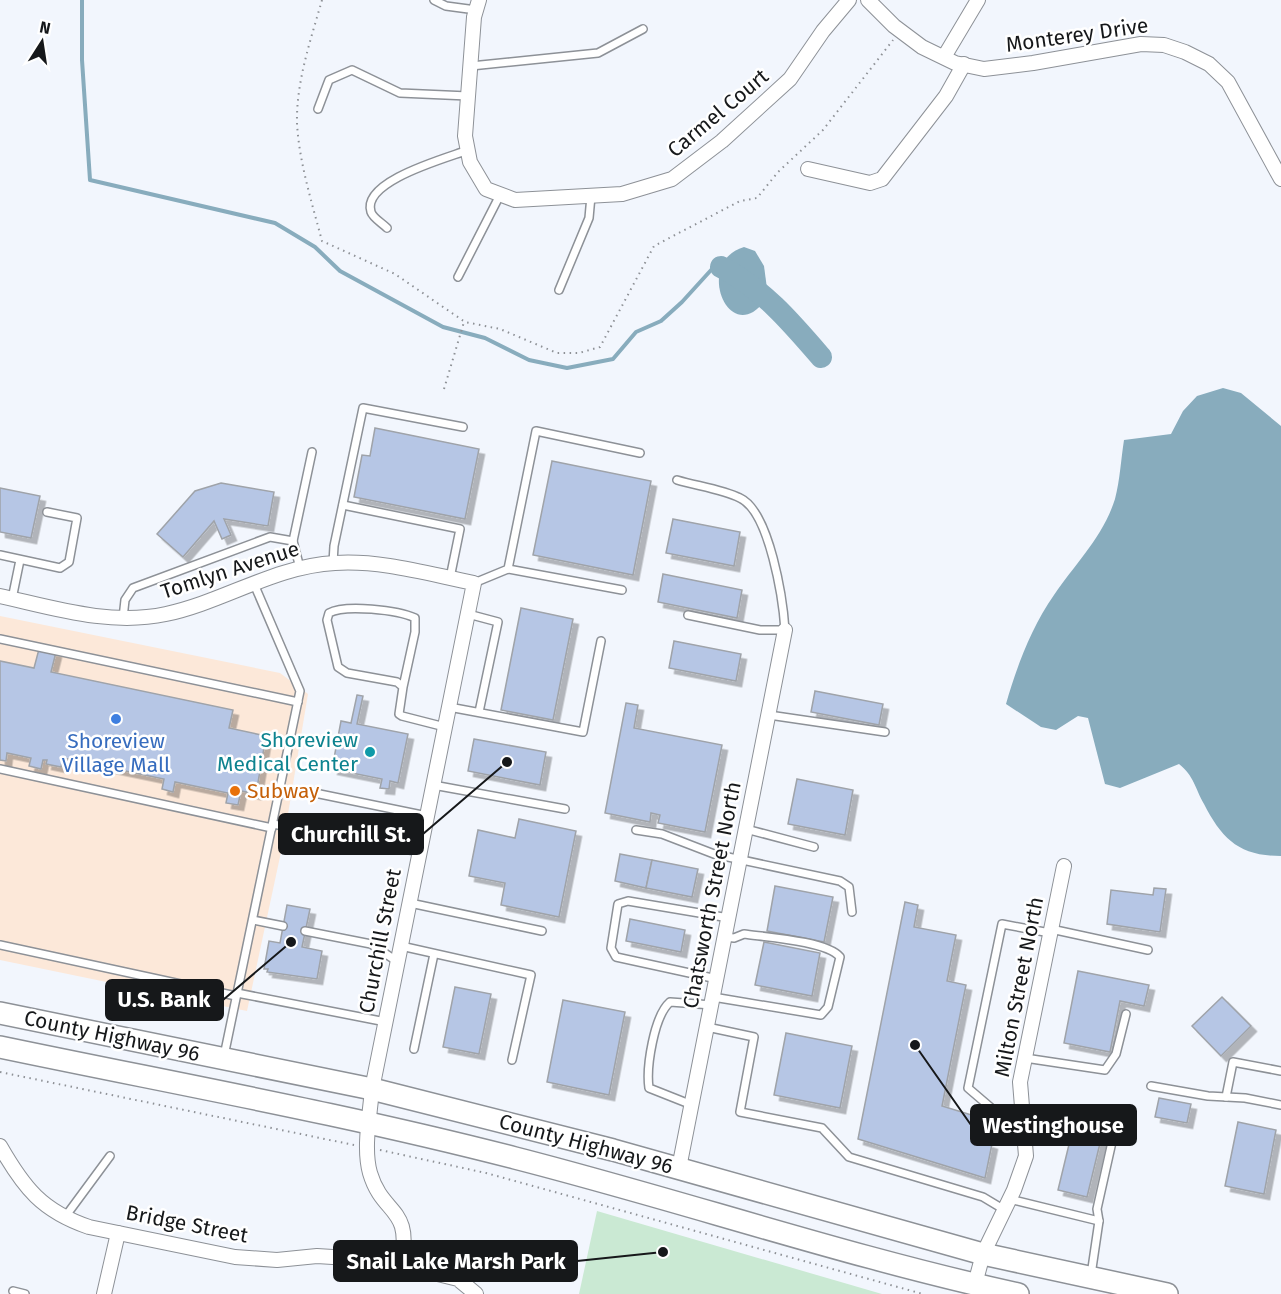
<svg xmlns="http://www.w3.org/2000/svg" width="1281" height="1294" viewBox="0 0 1281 1294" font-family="'Fira Sans',sans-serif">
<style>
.commercial{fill:#fce8d9}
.green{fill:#cae9d3}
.water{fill:#88acbd}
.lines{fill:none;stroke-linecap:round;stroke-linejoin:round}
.stream{stroke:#88acbd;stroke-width:4}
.river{stroke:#88acbd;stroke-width:22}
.building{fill:#b6c6e5;stroke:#9fa3a9;stroke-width:1.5;filter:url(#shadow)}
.lane-casing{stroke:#8d9197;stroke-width:10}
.street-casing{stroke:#8d9197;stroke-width:16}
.primary-casing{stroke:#8d9197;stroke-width:24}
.path{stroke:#8e9196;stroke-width:2;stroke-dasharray:1.5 4.5;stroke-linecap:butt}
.lane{stroke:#fff;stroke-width:7}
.street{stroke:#fff;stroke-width:14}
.primary{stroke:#fff;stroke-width:21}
.shop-dot{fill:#3f7fe0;stroke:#fff;stroke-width:2}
.culture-dot{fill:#0f9aa8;stroke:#fff;stroke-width:2}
.food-dot{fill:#e8710a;stroke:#fff;stroke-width:2}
.labels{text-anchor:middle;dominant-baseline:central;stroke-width:5;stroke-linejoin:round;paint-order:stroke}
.street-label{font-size:21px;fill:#16181a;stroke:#fff}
.culture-label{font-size:21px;fill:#0d838f;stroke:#fff;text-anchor:end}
.shop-label{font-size:21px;fill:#366cbe;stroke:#fff}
.food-label{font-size:21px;fill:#c56008;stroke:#fff;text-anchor:start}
.leader{fill:none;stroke:#16181a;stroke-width:2}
.callout-dot{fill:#16181a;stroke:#fff;stroke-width:2}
.callout{fill:#16181a;stroke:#16181a;stroke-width:2}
.callout-label{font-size:22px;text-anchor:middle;font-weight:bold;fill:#fff}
</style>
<defs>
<filter id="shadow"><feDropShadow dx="5.5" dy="5.5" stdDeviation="0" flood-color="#0004"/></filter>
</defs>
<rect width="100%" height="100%" fill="#f2f6fd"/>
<polygon class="commercial" points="0,616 280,673 308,694 284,838 247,1011 0,960"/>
<polygon class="green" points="597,1211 882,1294 579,1294"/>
<g class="water">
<path d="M744,247L755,251L764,266L768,296C731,354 692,262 744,247Z"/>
<path d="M1223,388L1241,393L1281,426V856C1239,856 1222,839 1204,804C1195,788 1194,776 1179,764L1120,788L1105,784L1088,718L1078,716L1056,730L1041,727L1006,704C1017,666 1031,628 1054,595C1075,564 1103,537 1115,499C1120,480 1121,459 1124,440L1171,434L1183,411L1197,396Z"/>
</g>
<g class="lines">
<polyline class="stream" points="82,0 82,60 90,180 275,223 315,247 340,271 443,327 485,338 529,360 567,368 613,359 636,332 661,321 682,302 712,269 721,267"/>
<path class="river" d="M721,267C762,288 791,322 821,357"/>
</g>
<g class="building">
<polygon points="375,428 479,449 465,519 354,497 362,455 370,456"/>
<polygon points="552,461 651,481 633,575 533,555"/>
<polygon points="221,483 274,492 268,526 224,519 231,535 222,539 214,521 183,557 157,534 195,491"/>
<polygon points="0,488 40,496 31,538 0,532"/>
<polygon points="673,519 740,532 734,566 666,553"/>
<polygon points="663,574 742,590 737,618 658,602"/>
<polygon points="521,608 573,619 553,720 501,710"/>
<polygon points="674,641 741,654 736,681 669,668"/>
<polygon points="39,649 56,652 51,672 233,710 229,728 266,736 256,794 241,791 238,805 226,803 228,793 175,782 173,792 162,789 164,779 63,758 61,767 46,764 47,760 43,760 41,769 29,766 31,758 7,753 6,761 0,760 0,661 34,668"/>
<polygon points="815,691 883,704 879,725 811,712"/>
<polygon points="357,695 363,696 357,724 408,734 398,783 390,781 389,789 380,788 382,779 332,769 341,721 351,723"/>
<polygon points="626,703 638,705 634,728 722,745 705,832 658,823 660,815 651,813 650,822 605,813"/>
<polygon points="474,739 546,752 540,785 468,771"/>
<polygon points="797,779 853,790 845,835 788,824"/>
<polygon points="519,819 576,831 559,917 501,905 505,883 469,876 478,830 515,838"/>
<polygon points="620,854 652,860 646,888 615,881"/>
<polygon points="652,860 698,869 692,897 646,888"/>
<polygon points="775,886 833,897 824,942 767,931"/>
<polygon points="1154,888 1166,889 1160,932 1107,924 1111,890 1153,895"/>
<polygon points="905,902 918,905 914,927 956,935 947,981 966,985 942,1106 988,1120 983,1141 992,1144 985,1178 858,1139"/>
<polygon points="287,905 310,909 302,947 322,951 317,979 267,972 268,969 264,969 269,941 280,943"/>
<polygon points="630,919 685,930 681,952 626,941"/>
<polygon points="764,942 820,953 812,996 755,985"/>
<polygon points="1078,971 1149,985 1144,1006 1120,1001 1110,1052 1064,1043"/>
<polygon points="455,987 491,994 479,1054 443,1047"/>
<polygon points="1222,997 1251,1026 1221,1056 1192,1026"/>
<polygon points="563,1000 625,1012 609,1095 547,1082"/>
<polygon points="786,1033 852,1046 840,1108 774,1095"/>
<polygon points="1159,1098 1191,1104 1187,1123 1155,1117"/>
<polygon points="1238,1122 1276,1130 1264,1194 1225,1186"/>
<polygon points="1073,1128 1102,1135 1087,1197 1058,1190"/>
</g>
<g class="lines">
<g class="lane-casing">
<g id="lane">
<polyline points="434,0 446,6 476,10"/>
<polyline points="471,66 598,53 643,29"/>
<polyline points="318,109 329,80 352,70 400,93 468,96"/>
<path d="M387,228C382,223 373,218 371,212C361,181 447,158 468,150"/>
<polyline points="458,277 500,195"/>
<polyline points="559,290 589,218 591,196"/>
<path d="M677,480C697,486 722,489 740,498C770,512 783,600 785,630H760L688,615"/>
<polyline points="343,505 460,529 450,578"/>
<polyline points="293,541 312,452"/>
<polyline points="0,555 60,568 69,562 77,518 47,512"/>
<polyline points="333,563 334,546 363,408 463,427"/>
<polyline points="508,569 622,590"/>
<polyline points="474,583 508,569 536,431 640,453"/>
<polyline points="12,599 20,560"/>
<polyline points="468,614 498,622 479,712"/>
<polyline points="123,618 125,600 133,588 270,537 293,541 300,568"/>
<polyline points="0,639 298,702"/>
<path d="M403,687L415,632V618C398,610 345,604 329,613L327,620L338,667L347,673L397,682L403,687L399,714L402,716L445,727"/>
<polyline points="449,707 583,732 601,641"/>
<polyline points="769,715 885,732"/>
<polyline points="0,769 272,828"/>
<polyline points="433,785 565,809"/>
<polyline points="305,791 427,816"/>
<polyline points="273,824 420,852"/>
<polyline points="746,829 814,847"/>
<polyline points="636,830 662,834 714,854 840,881 849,887 852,912"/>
<polyline points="410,903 542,931"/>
<polyline points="253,920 283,926"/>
<polyline points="1051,929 1148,950"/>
<polyline points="305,931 371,944 398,962"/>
<polyline points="0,945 236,996"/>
<polyline points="401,946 531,975 512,1060"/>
<polyline points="717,979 616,957 611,948 618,904 628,901 729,918"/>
<polyline points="237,993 386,1022"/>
<path d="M713,997L821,1015L828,1007L840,957C827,941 765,937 744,934L734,938L725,937"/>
<polyline points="707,1027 754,1037 740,1112 822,1128 849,1157 983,1197 1003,1209"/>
<polyline points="414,1049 434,954"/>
<polyline points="224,1056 300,691 254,584"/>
<polyline points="1025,1058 1105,1070 1116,1054 1126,1014"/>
<polyline points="1151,1086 1208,1096 1245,1098 1281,1105"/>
<polyline points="1226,1097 1233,1062 1281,1071"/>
<path d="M692,1105L649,1088C646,1067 654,1016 670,1002L712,1005"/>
<polyline points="1023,1121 996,1112 968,1088 1002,924 1050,933"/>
<polyline points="1009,1199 1099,1221"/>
<polyline points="65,1217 110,1156"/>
<polyline points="1091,1275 1099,1221 1097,1209 1112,1142"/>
<polyline points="13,1291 25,1294"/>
</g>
</g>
<g class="street-casing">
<g id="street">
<polyline points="479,0 474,17 465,136 470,162 486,189 515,200 622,194 672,179 722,141 790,79 823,31 849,0"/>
<polyline points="868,0 894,26 922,47 955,63 984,69 1033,63 1141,44 1164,45 1185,52 1209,64 1228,82 1281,179"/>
<polyline points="944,57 978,0"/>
<polyline points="808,169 870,183 882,179 946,96 964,64"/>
<path d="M0,596C54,608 110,626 166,614C223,602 275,566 335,563C382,560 428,574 474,583L372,1089C370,1115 363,1148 370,1173C383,1217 413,1205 401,1265"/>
<path d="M0,1146C24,1188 42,1211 89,1227L235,1257L277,1260L317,1256L364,1259L401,1265L458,1279L476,1294"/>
<polyline points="679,1168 785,630"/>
<polyline points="975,1284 983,1254 1014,1190 1026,1156 1020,1082 1064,866"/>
<polyline points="104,1294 118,1233"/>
</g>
</g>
<g class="primary-casing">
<g id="primary">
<polyline points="0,1013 372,1089 613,1150 983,1254 1167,1294"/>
<path d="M0,1047C172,1083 345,1114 515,1158C683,1201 848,1257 1018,1294"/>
</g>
</g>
<g class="path">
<path d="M322,0C311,39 296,82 297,123C299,162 312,203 322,241L395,274L465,322L500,329L557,353H579L600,347L654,246L740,201L757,198L778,172L823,130L893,40"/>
<polyline points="444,389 464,322"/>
<polyline points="0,1072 354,1145"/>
<polyline points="380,1150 486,1173 923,1294"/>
</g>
<use href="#lane" class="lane"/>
<use href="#street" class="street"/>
<use href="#primary" class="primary"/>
</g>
<circle class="shop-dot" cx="116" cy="719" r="6"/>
<circle class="culture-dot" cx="370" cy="752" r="6"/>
<circle class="food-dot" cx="235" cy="791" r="6"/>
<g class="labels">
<g class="street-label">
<text transform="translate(1077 35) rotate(-8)">Monterey Drive</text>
<text transform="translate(718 113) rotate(-40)">Carmel Court</text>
<text transform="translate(230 570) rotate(-18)">Tomlyn Avenue</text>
<text transform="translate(712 895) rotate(-79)">Chatsworth Street North</text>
<text transform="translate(380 941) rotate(-79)">Churchill Street</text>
<text transform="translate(1019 987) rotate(-79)">Milton Street North</text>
<text transform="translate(112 1036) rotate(12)">County Highway 96</text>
<text transform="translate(586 1144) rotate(15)">County Highway 96</text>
<text transform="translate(187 1224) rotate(11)">Bridge Street</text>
</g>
<g class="culture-label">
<text x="358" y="740">Shoreview<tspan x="358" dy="24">Medical Center</tspan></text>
</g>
<g class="shop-label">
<text x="116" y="741">Shoreview<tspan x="116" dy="24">Village Mall</tspan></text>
</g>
<g class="food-label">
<text x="247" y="791">Subway</text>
</g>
</g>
<path class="leader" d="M507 762L423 834M291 942L223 1000M915 1045L971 1125M663 1252L577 1261"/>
<g class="callout-dot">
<circle cx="507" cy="762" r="6"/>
<circle cx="291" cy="942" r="6"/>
<circle cx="915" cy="1045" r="6"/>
<circle cx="663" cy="1252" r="6"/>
</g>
<g class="callout">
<rect x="279" y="814" width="144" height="40" rx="6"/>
<rect x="106" y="980" width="117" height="40" rx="6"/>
<rect x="971" y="1105" width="165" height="40" rx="6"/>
<rect x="334" y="1241" width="243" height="40" rx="6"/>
</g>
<g class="callout-label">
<text x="351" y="842">Churchill St.</text>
<text x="164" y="1007">U.S. Bank</text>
<text x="1053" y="1133">Westinghouse</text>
<text x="456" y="1269">Snail Lake Marsh Park</text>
</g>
<g transform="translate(42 42) rotate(12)" stroke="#ffffff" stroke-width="4.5" paint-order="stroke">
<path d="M0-4.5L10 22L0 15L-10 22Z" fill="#16181a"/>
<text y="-9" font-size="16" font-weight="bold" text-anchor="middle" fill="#16181a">N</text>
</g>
</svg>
